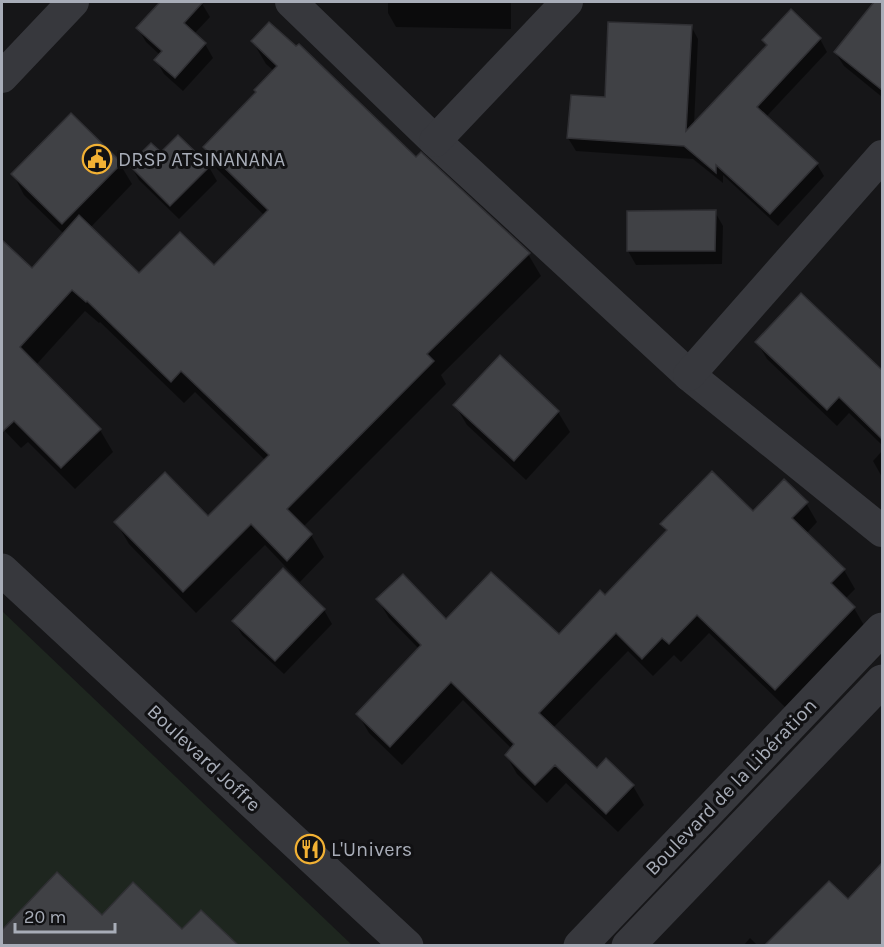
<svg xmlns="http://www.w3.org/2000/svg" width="884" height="947" viewBox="0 0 884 947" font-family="Karla,sans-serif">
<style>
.green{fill:#1e261f}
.shadow{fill:#0007}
.building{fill:#404145;stroke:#303034;stroke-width:1.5}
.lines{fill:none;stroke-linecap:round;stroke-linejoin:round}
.minor{stroke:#37383d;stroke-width:32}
.tertiary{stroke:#37383d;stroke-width:33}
.labels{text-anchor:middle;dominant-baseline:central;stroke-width:6;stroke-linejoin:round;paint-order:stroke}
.poi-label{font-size:20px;fill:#a8adb8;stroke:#111113;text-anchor:start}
.street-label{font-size:20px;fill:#a8adb8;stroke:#111113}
</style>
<rect width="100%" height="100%" fill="#161618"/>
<polygon class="green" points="2,611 352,945 2,945"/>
<g class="shadow">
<polygon points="162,2 201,2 210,17 194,34 205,44 213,58 183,91 164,74 156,60 160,55 146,42 138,28"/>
<polygon points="388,2 511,2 511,29 396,27 388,13"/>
<polygon points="868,11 882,22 882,97 844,66 835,52"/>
<polygon points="691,26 698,39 694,125 767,47 764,40 820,39 827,52 766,117 817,164 824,176 778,226 723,175 723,183 693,159 576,151 568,138 606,99"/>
<polygon points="253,42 416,159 528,254 541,276 441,375 446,384 303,527 311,535 324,557 300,582 265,545 196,613 129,544 116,522 208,519 266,461 195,392 184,403 100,322 99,323 85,311 36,365 100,430 113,452 75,489 28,442 21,448 2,428 2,393 4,391 2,389 2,244 32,270 64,234 24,195 13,174 120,164 132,184 90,228 140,275 214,267 265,216 217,169 205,147 258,93 274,71 266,64"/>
<polygon points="178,137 209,167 217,181 179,219 139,180 131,166 161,154"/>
<polygon points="715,212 723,226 722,264 636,265 628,251"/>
<polygon points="801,295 882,372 882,445 849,413 837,426 767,359 757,342"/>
<polygon points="455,405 558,412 570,432 526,480 467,425"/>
<polygon points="882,451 882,477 873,461"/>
<polygon points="806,503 817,522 806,534 844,570 855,589 845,599 854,608 865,627 786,708 709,633 681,662 674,655 653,676 628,651 553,728 597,770 633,786 644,805 618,832 566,783 547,803 517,774 506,755 512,749 463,700 402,765 369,733 358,714 419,649 389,618 378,600 446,621 559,637 605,597 667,532 662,524 753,513"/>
<polygon points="324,610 332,624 284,674 242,635 234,621"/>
<polygon points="882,865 882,946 767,946 829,883 848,901"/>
<polygon points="201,912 236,946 2,946 2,926 5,929 102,917 182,931"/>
<polygon points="750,938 758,946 743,946"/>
</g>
<g class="building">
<polygon points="160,2 203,2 184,23 206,43 175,78 154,60 162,51 136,28"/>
<polygon points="874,2 882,2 882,90 834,52"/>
<polygon points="791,9 821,38 757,107 818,163 770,214 716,165 716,173 684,146 567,138 571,95 605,97 608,22 692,25 686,131 767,45 762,40"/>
<polygon points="269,22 296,46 299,44 416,157 421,152 530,253 427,354 434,361 287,509 312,534 287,561 251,524 183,592 114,522 165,472 208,516 269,455 181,371 171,382 87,301 86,302 72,290 20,347 101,429 61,468 14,421 2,432 2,240 32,268 79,215 139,273 180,232 214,265 268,210 203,147 256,92 254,90 277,66 251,41"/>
<polygon points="71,113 122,163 62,224 11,174"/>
<polygon points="178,135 210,166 170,206 129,165 151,143 161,152"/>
<polygon points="716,210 715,251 627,251 627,211"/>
<polygon points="801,293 882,370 882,439 839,397 827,410 755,342"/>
<polygon points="500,355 559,411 514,461 453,405"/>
<polygon points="712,471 753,511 784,479 808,502 792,518 845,569 831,583 855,607 775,690 697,615 669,644 662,638 642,659 616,633 539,713 597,768 606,758 634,785 606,814 555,765 535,785 505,755 514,744 451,682 390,747 356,714 421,645 376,599 403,574 446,619 491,572 559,634 600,590 605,595 667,530 660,524"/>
<polygon points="283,568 325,609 275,661 232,621"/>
<polygon points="882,863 882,945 765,945 829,881 848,899"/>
<polygon points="57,872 102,915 133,882 182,929 201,910 238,945 2,945 2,930"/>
</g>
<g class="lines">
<g class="minor">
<polyline points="291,2 435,141 689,375 882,531"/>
<polyline points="2,77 73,2"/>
<polyline points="435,141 567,2"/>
<polyline points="689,375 882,156"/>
</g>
<g class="tertiary">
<polyline points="2,570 407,946"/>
<polyline points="580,946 882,629"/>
<polyline points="628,946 882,681"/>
</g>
</g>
<defs>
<g id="civic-ring" transform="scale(1.5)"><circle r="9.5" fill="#111113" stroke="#f2b134" stroke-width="1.5"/><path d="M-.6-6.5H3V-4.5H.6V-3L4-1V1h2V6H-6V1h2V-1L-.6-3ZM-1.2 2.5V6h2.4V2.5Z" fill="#f2b134"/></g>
<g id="restaurant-ring" transform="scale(1.5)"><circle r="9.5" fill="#111113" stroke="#f2b134" stroke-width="1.5"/><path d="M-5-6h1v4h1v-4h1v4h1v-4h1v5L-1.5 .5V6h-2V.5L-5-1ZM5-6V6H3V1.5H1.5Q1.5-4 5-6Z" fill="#f2b134"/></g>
</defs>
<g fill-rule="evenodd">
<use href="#civic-ring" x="97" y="159"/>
<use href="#restaurant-ring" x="310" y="849"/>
</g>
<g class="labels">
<g class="poi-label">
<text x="118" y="159">DRSP ATSINANANA</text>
<text x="331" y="849">L'Univers</text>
</g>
<g class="street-label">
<text transform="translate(204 758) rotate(43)">Boulevard Joffre</text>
<text transform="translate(731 787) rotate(-46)">Boulevard de la Libération</text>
</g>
</g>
<rect width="884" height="947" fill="none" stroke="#a8adb8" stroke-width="6"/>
<path d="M15 923v9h100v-9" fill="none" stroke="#a8adb8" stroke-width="3"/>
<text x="24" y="923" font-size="18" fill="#a8adb8" stroke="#111113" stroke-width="4.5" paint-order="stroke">20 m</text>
</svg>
